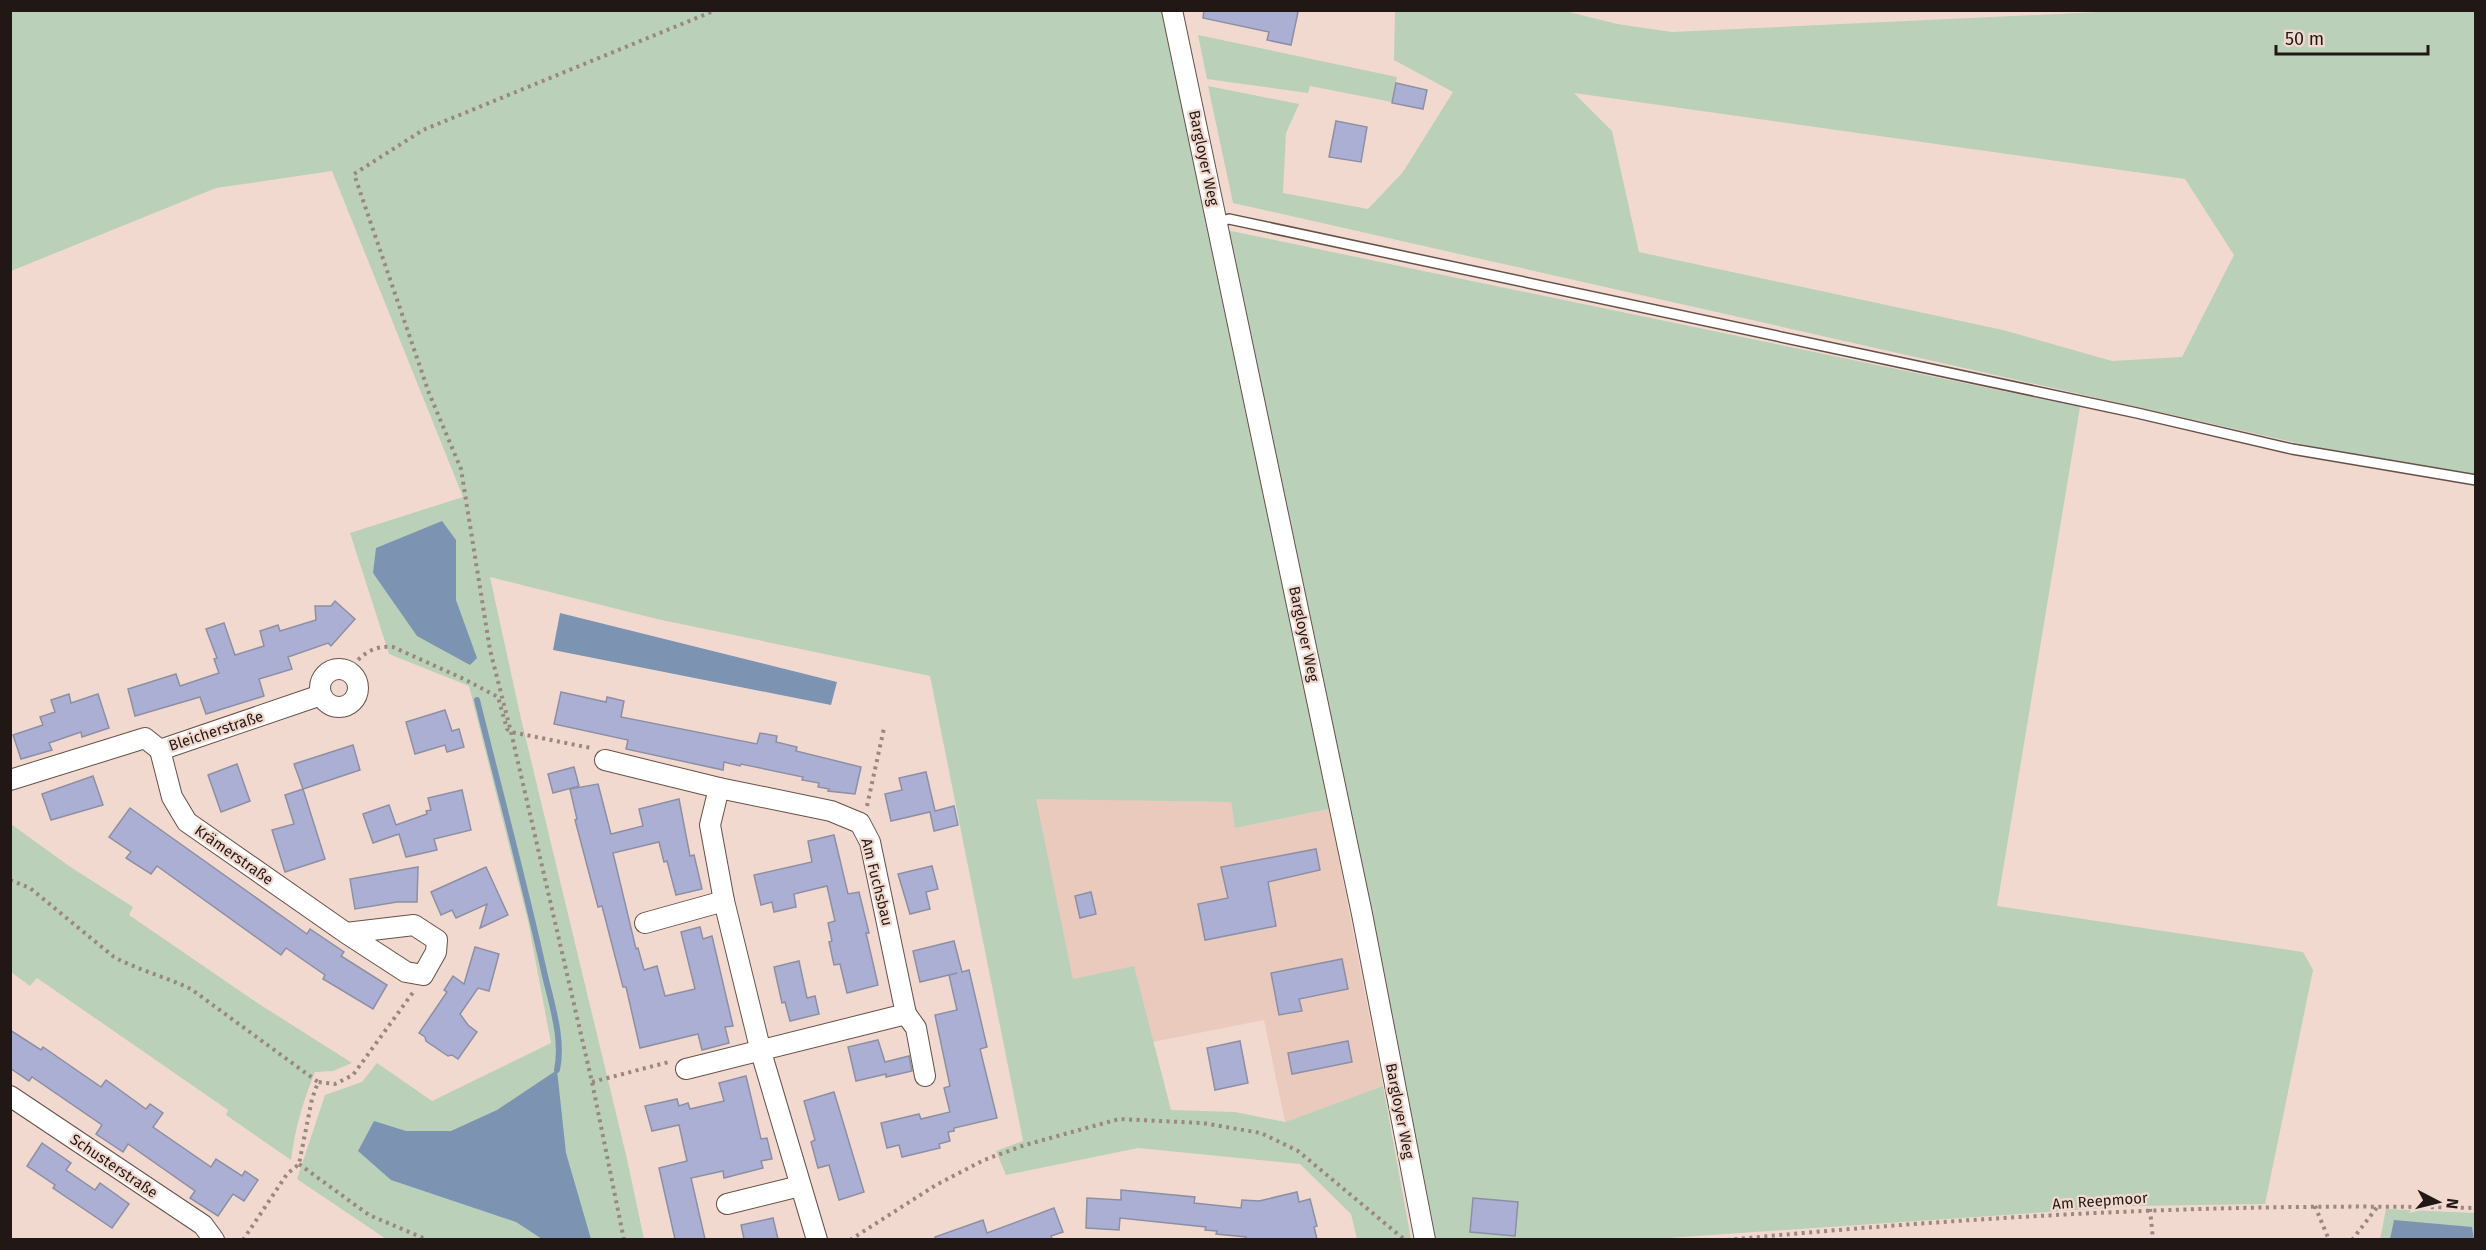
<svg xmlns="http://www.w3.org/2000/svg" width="2486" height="1250" viewBox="0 0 2486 1250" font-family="'Fira Sans',sans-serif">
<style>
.built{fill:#eacabd}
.green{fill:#bad0b9;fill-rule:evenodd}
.water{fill:#7c94b2}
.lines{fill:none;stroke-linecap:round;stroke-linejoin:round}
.stream{stroke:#7c94b2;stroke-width:6}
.building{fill:#acafd4;stroke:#8d8fa4;stroke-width:1.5}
.service-casing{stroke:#665149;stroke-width:12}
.minor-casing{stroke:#665149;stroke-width:22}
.path{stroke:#998780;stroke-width:4;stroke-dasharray:3 4.5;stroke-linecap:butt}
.service{stroke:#fff;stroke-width:9}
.minor{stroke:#fff;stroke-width:20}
.labels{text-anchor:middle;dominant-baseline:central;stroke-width:4.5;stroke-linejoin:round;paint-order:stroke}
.street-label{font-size:15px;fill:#211815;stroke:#f2d9cf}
</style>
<rect width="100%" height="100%" fill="#f2d9cf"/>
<polygon class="built" points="1035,798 1231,802 1235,828 1329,809 1383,1086 1285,1122 1264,1020 1153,1042 1134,967 1073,979"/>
<g class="green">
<polygon points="11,11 1166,11 1211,217 1329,809 1235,828 1231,802 1036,799 1073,979 1134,966 1171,1110 1235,1112 1285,1122 1383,1086 1411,1239 1357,1239 1351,1214 1300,1164 1138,1148 1006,1175 996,1151 1023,1141 930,676 657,619 490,577 522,723 627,1159 644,1239 386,1239 297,1179 325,1095 362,1082 377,1063 432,1101 551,1043 528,921 469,686 389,654 350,533 463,497 332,171 216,188 11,271"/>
<path d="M1395,11H1565L1617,24L1672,32L2120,11H2475V475L2346,454L1233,203L1208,86L1299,104L1286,133L1283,193L1368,209L1403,172L1453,92L1394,60ZM1574,93L2185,179L2234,255L2182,357L2112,361L2003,330L1639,252L1612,131Z"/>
<polygon points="1198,35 1397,77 1392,102 1310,86 1308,93 1207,79"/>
<polygon points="1226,230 2080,407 1997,906 2303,952 2313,970 2265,1204 2134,1206 1654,1239 1435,1239 1360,854"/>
<path d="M11,824L69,866L133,907L129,915L256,1002L352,1063L333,1071L315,1072C303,1101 295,1128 291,1160L226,1115L228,1110L37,978L30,986L11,972Z"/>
<polygon points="2386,1209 2475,1213 2475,1239 2380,1240"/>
</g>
<g class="water">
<polygon points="442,521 456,540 456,600 477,658 470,665 417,636 373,573 376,548"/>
<polygon points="560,613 837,682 831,705 553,650"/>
<polygon points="557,1070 566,1153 591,1239 542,1239 516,1222 391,1180 358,1151 374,1121 406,1131 451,1131 497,1110"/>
<polygon points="2394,1220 2472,1227 2474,1239 2390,1239"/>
</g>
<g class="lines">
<path class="stream" d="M477,700C499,789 523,877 543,967C550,1000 564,1037 557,1070"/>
</g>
<g class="building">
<polygon points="1204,10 1288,10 1298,12 1291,45 1267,40 1269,32 1203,18"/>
<polygon points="1396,83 1427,90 1423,109 1392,103"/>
<polygon points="1336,121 1367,127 1361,162 1329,157"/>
<polygon points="335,601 355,619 331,646 328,643 288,657 292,669 259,679 264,696 206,714 200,697 135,716 128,689 176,674 180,686 219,673 214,659 217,658 206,629 224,623 235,655 264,646 260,631 278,625 280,631 316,620 315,606 331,606"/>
<polygon points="561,692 606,702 607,697 624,701 621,717 757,744 760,733 777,736 776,742 797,747 796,751 861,767 855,794 828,791 829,789 818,787 819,783 802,780 803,777 741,764 740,766 724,762 723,770 626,749 628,740 554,724"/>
<polygon points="69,694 71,703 98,694 109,728 82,737 81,732 49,743 52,750 21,759 13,735 43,725 40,717 55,712 51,700"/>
<polygon points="445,710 452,731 459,729 464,747 447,752 445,745 415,754 406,722"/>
<polygon points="353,745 360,770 303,789 294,764"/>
<polygon points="237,764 250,801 221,812 208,775"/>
<polygon points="574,767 579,786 553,793 548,774"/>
<polygon points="926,772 935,811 954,806 958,825 934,831 930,812 891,821 885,794 902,790 899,778"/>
<polygon points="93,776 103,805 51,820 42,794"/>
<polygon points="598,784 611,834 643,826 639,809 679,799 690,856 694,855 702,889 676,895 667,861 664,862 659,842 613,853 636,949 638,948 644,970 657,966 665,996 695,989 681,932 700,927 703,939 712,936 733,1026 725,1027 729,1043 702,1050 698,1034 640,1048 626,987 623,987 602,906 598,907 575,820 577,819 570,789"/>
<polygon points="303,789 325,859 285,872 272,830 294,824 285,795"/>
<polygon points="462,790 471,830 434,839 437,850 406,857 399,834 373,843 363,814 389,805 396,825 427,814 426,811 431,810 428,798"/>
<polygon points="130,808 307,934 310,929 344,952 341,956 387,985 373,1009 323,979 325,975 286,948 281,955 157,866 151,874 126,858 131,852 109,837"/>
<polygon points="834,835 848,894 859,892 869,933 866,933 878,985 847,993 840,964 834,965 829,942 832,941 828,923 835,921 827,886 794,894 796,907 774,912 772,902 761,905 754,875 812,862 808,841"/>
<polygon points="1316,849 1320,870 1268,882 1276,926 1205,940 1198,904 1228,898 1221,867"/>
<polygon points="932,866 938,889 926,892 930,909 910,914 898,874"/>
<polygon points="418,867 417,902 397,902 355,909 350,879"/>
<polygon points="486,867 508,915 480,928 487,904 456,918 452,910 441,915 431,892"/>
<polygon points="1091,892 1096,914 1080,918 1075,896"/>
<polygon points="954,941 962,972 969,970 987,1047 980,1049 997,1118 954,1128 954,1131 948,1132 950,1141 939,1144 940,1148 902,1157 899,1145 887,1148 881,1123 919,1114 921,1119 950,1112 944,1088 950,1086 935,1015 957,1010 949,975 957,973 920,982 913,951"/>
<polygon points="475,947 499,954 489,991 478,988 460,1014 468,1025 477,1032 458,1059 452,1055 448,1056 426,1041 425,1037 419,1033 447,992 444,990 453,976 464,984"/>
<polygon points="1342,959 1348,989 1299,999 1302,1011 1279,1015 1271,973"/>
<polygon points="799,961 807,998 815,996 819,1014 790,1021 785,1002 782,1003 774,967"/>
<polygon points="10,1030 41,1050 43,1047 101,1087 106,1080 146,1109 150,1104 163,1113 153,1127 211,1167 216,1159 242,1176 245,1171 258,1180 244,1201 233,1194 218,1216 190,1198 195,1191 128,1144 123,1152 96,1134 102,1125 32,1077 29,1081 10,1068"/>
<polygon points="878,1040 885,1062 909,1056 912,1071 886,1077 886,1074 856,1081 848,1047"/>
<polygon points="1240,1041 1248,1083 1215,1090 1207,1048"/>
<polygon points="1348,1041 1352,1062 1292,1074 1288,1053"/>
<polygon points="746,1076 761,1139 767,1138 772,1159 761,1161 763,1168 724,1178 723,1171 691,1178 705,1239 675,1239 659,1168 687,1161 679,1125 652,1131 645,1106 677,1099 679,1106 688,1103 690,1109 724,1101 719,1083"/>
<polygon points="834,1092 864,1192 839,1200 829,1165 818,1168 811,1142 815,1140 804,1101"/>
<polygon points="42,1143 71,1163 66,1170 95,1190 100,1183 129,1204 112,1228 53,1188 55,1185 27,1166"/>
<polygon points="1121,1190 1195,1197 1194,1203 1241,1208 1242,1200 1259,1201 1297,1192 1299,1202 1310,1199 1317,1226 1314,1227 1317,1239 1246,1239 1246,1237 1216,1234 1217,1231 1205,1230 1206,1227 1120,1218 1119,1230 1086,1228 1087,1198 1121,1200"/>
<polygon points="1473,1198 1518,1202 1515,1236 1470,1232"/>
<polygon points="1054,1208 1063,1232 1051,1236 1052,1239 935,1239 935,1237 983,1220 987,1233"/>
<polygon points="773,1218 778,1239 744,1239 741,1225"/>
</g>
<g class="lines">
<g class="service-casing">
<polyline id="service" points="1217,222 1229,219 2137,413 2292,449 2476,480"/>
</g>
<g class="minor-casing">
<g id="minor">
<polyline points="1172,10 1362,914 1425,1240"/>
<circle cx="339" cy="688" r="19"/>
<polyline points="160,750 172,797 187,822 346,933 406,972 423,975 436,952 437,940 414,925 346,933"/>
<polyline points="605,760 719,788 831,811 860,823 870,842 906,1014 686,1069"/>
<polyline points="10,780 145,738 160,750 321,695"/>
<polyline points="719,788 710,825 724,901 761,1052 817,1240"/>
<polyline points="645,923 724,901"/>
<polyline points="906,1014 916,1028 925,1076"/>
<polyline points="10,1096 203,1225 214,1240"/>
<polyline points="727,1204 800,1186"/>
</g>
</g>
<g class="path">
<path d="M348,671C360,656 372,645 393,647L464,679L498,697L507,729L511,732L591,748"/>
<polyline points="867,806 884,728"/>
<path d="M10,880L30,888L114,957C138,970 166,977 191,989L318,1082"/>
<polyline points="592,1082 669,1062"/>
<polyline points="299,1164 369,1215 428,1240"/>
<polyline points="2315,1206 2329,1240"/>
<polyline points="2150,1209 2153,1240"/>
<polyline points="243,1240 287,1174 299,1164 312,1099 318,1082 335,1084 353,1075 414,991"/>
<polyline points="624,1240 592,1082 511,732 490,650 461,469 429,393 354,174 423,130 716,10"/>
<polyline points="850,1240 936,1185 984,1160 1025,1145 1119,1119 1202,1123 1261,1133 1298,1151 1405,1240"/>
<path d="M1727,1240C1976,1216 2226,1202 2476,1208"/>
<polyline points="2352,1240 2378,1206"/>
</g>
<use href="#service" class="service"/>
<use href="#minor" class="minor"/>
</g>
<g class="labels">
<g class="street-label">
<text transform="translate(1204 158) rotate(78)">Bargloyer Weg</text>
<text transform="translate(1304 634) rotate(78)">Bargloyer Weg</text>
<text transform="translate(216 731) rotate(-18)">Bleicherstraße</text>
<text transform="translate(234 855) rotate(35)">Krämerstraße</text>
<text transform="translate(877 882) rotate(76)">Am Fuchsbau</text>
<text transform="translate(1400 1111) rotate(79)">Bargloyer Weg</text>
<text transform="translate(114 1166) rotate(34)">Schusterstraße</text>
<text transform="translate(2100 1201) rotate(-4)">Am Reepmoor</text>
</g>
</g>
<rect width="2486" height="1250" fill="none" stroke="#211815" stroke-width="24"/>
<g transform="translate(2438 1202) rotate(97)" stroke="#f2d9cf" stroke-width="4.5" paint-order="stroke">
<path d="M0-4.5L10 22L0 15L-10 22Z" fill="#211815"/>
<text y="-9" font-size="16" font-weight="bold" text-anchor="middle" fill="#211815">N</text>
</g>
<path d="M2276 45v9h152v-9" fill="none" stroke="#211815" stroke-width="3"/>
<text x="2285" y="45" font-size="18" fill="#211815" stroke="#f2d9cf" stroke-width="4.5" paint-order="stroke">50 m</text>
</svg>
